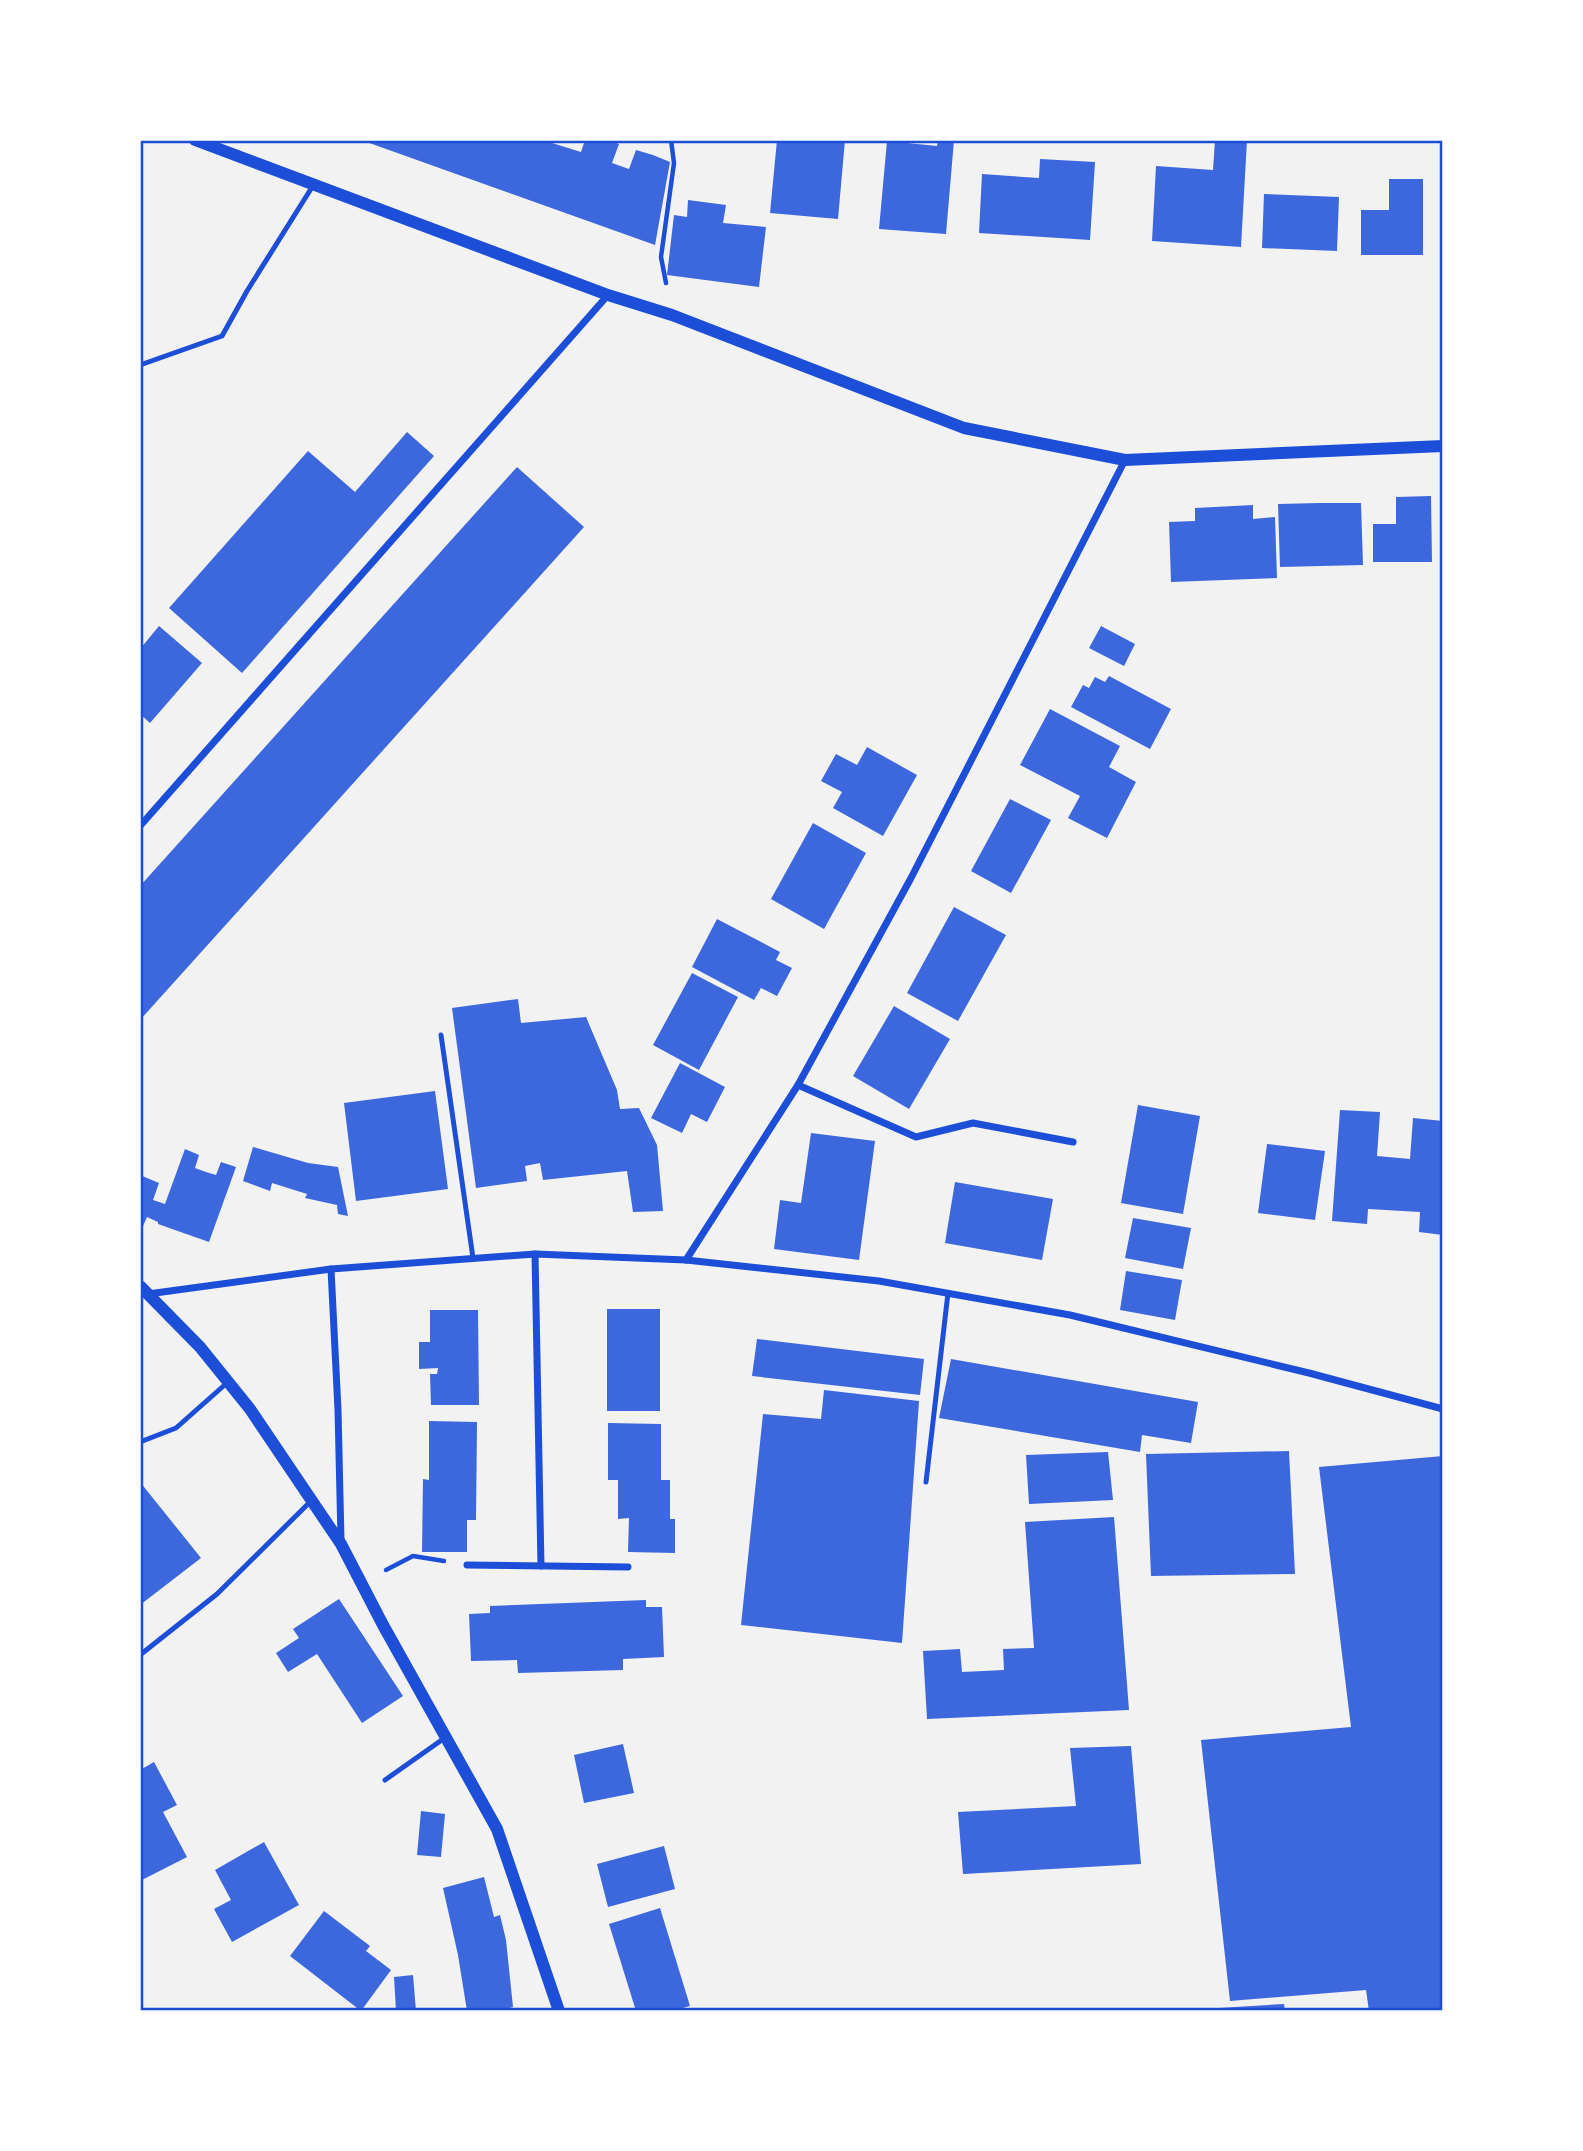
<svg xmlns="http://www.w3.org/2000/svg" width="1583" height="2151" viewBox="0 0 1583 2151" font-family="'Open Sans',sans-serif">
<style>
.building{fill:#3d67dc}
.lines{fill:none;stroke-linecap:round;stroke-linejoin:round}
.path{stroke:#1d4ed8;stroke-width:4.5}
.service{stroke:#1d4ed8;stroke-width:5}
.minor{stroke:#1d4ed8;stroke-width:7}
.tertiary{stroke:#1d4ed8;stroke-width:12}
.neatline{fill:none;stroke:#1d4ed8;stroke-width:2.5}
</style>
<rect width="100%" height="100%" fill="#f2f2f2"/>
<g class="building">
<polygon points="361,140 553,140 552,143 581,152 585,140 609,140 619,144 612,163 629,169 636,150 653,155 670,162 655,245"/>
<polygon points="777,140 845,140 838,219 770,213"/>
<polygon points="938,140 954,140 946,234 879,229 887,141 937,146"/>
<polygon points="1215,140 1247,140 1241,247 1152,241 1156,166 1213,170"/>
<polygon points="1040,159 1095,162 1090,240 979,233 982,174 1039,178"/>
<polygon points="1389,179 1423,179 1423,255 1361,255 1361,210 1389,210"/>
<polygon points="1264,194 1339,197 1337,251 1262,248"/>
<polygon points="688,200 726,205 723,223 766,227 759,287 667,275 674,215 687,217"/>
<polygon points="407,432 434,456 242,673 169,608 308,451 355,492"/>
<polygon points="517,467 584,527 140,1020 140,886"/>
<polygon points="1431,496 1432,562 1373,562 1373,524 1396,524 1396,497"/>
<polygon points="1320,503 1361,503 1363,565 1280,567 1278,504"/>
<polygon points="1253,505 1253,519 1275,517 1277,578 1171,582 1169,522 1195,521 1195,508"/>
<polygon points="159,626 202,663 150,723 140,714 140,649"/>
<polygon points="1101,626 1135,644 1124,666 1089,648"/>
<polygon points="1109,676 1171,709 1150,749 1071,707 1083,685 1089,688 1095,677 1105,682"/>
<polygon points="1050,709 1120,746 1109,767 1136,782 1107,838 1068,818 1080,796 1020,765"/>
<polygon points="867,747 917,775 883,836 833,808 842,792 821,781 836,754 857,765"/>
<polygon points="1010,799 1051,820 1011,893 971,871"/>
<polygon points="813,823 866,853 824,929 771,899"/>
<polygon points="954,907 1006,935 958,1021 907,993"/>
<polygon points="717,919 780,952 776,960 792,968 777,996 761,988 754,1000 692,967"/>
<polygon points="692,973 738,997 699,1070 653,1045"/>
<polygon points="518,999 521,1023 586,1017 617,1090 620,1109 639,1108 657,1145 663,1211 633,1212 627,1171 543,1180 540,1163 525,1166 527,1181 476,1188 452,1008"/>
<polygon points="894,1006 950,1039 909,1109 853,1076"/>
<polygon points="680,1063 725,1087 707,1122 691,1114 682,1133 651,1118"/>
<polygon points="435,1091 448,1189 356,1201 344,1103"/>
<polygon points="1138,1105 1200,1116 1183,1214 1121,1203"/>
<polygon points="1340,1110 1380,1112 1377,1156 1410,1159 1413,1118 1443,1121 1443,1235 1419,1232 1420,1212 1368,1209 1367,1224 1332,1221"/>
<polygon points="811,1133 875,1141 859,1260 774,1249 780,1200 801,1203"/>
<polygon points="1267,1144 1325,1151 1315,1220 1258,1213"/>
<polygon points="253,1147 308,1163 338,1167 348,1216 338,1214 337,1205 305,1198 307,1194 272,1183 270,1191 243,1181"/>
<polygon points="185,1149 199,1155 195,1168 206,1172 216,1175 221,1162 236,1167 209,1242 158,1224 158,1222 147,1217 140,1233 140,1175 159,1183 153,1200 165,1204"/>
<polygon points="955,1182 1053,1199 1042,1260 945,1243"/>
<polygon points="1133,1218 1191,1228 1183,1269 1125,1258"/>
<polygon points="1126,1271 1182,1280 1175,1320 1120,1310"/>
<rect x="607" y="1309" width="53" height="102"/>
<polygon points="430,1310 478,1310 479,1405 431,1405 430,1374 437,1374 438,1368 419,1369 419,1342 430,1342"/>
<polygon points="757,1339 924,1359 920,1395 752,1376"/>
<polygon points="951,1359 1198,1402 1191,1443 1142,1435 1140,1452 939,1418"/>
<polygon points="824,1390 919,1401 902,1643 741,1625 763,1414 821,1419"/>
<polygon points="429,1421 477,1422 476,1520 467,1520 467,1552 422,1552 423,1479 429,1480"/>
<polygon points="608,1423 661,1424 661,1480 670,1480 670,1519 675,1519 675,1553 628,1552 629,1518 618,1519 618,1480 608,1480"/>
<polygon points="1289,1451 1295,1574 1151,1576 1146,1454"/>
<polygon points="1108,1452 1113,1500 1029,1504 1026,1455"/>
<polygon points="1443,1456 1443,2011 1369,2011 1366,1990 1230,2001 1201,1740 1351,1727 1319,1467"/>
<polygon points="140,1482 201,1558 140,1605"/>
<polygon points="1114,1517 1129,1710 927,1719 923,1651 960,1649 962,1672 1004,1670 1003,1649 1034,1648 1025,1522"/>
<polygon points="339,1599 403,1696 362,1723 317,1654 288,1672 276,1653 299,1638 293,1629"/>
<polygon points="646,1600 646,1607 662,1607 664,1657 623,1659 623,1670 518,1673 517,1660 471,1661 469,1614 490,1613 490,1606"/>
<polygon points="623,1744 634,1793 584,1803 574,1755"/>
<polygon points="1131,1746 1141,1864 963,1874 958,1812 1076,1806 1070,1748"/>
<polygon points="154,1762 177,1805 163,1812 187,1857 140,1881 140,1770"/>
<polygon points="421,1811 445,1814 441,1857 417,1855"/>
<polygon points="264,1842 299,1905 232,1942 214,1909 231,1900 215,1870"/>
<polygon points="664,1846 675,1889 608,1907 597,1864"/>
<polygon points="484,1877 494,1917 500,1915 506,1940 513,2007 499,2011 467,2011 458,1955 443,1888"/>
<polygon points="660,1908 690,2006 672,2011 636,2011 609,1924"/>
<polygon points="324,1911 370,1946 366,1951 391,1970 361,2011 290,1956"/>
<polygon points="413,1975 416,2011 396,2011 394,1977"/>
<polygon points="1284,2004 1285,2011 1203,2011 1203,2009"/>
</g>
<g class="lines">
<g class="path">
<polyline points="666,283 661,257 674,163 671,140"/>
<polyline points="386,1570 413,1556 444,1561"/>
</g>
<g class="service">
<polyline points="140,365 222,336 247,291 314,184"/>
<polyline points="441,1035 473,1258"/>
<polyline points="140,1442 176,1428 228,1382"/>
<polyline points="926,1482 948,1293"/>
<polyline points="140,1655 217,1594 311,1501"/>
<polyline points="385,1780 446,1737"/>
</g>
<g class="minor">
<polyline points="140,826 608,295"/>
<polyline points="798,1085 916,1137 973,1123 1073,1142"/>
<polyline points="535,1254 541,1566"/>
<polyline points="686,1260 798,1085 911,878 1125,460"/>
<polyline points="331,1269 338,1410 341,1540"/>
<polyline points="148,1294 331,1269 535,1254 686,1260 879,1281 1070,1315 1309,1373 1443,1409"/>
<polyline points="467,1565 628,1567"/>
</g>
<g class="tertiary">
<polyline points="195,140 608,295 672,315 964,428 1125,460 1443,446"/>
<polyline points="140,1286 200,1347 250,1409 341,1544 383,1625 497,1829 559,2011"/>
</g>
</g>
<rect width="1583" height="2151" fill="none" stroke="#ffffff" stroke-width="284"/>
<rect x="142" y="142" width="1299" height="1867" class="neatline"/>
</svg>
